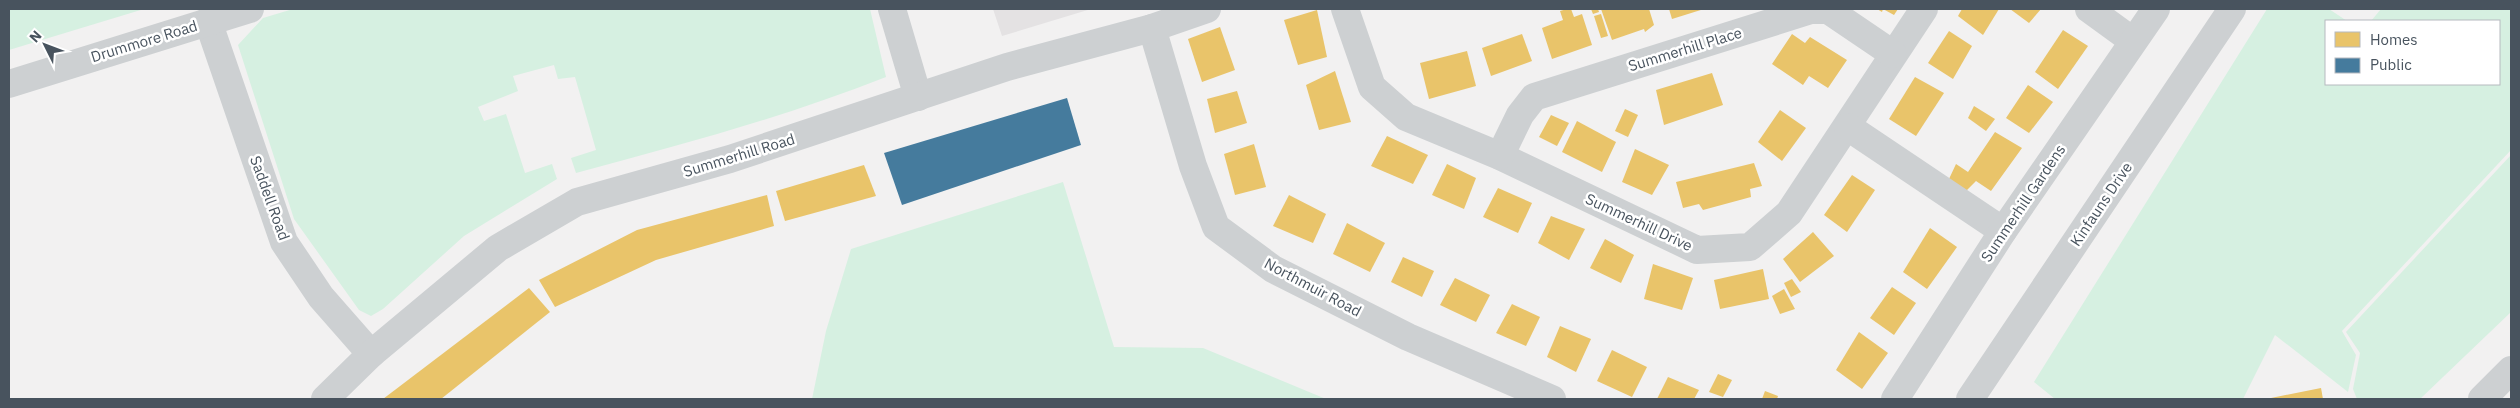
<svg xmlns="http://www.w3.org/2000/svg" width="2520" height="408" viewBox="0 0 2520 408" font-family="'IBM Plex Sans',sans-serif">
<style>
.education{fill:#e4e2e3}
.green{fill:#d6f0e1}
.homes{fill:#e9c46a}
.public{fill:#457b9d}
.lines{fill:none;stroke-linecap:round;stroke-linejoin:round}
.minor{stroke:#cdd0d2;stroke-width:28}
.labels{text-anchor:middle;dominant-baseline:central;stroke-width:5;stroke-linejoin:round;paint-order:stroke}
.street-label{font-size:15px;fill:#48535e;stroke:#fff}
</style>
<rect width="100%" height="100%" fill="#f2f1f1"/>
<polygon class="education" points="993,9 1091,9 1002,36"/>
<g class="green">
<polygon points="9,9 144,9 9,50"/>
<path d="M293,9H870L886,77C785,117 680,145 576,173L571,158L596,150L575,77L558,79L554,65L513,76L518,91L478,107L484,121L506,114L525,173L552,164L557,179L464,236L383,309L371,316L359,310L294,219L238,45L263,18Z"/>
<polygon points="2267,9 2329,9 2347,21 2326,21 2326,84 2499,84 2499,21 2371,21 2381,9 2511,9 2511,150 2342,331 2356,355 2348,392 2275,335 2243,399 2055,399 2034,382"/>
<polygon points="2511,155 2511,312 2420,399 2357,399 2353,389 2360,353 2346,332"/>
<polygon points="1063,182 1114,347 1203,348 1326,399 812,399 826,331 851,249"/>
</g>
<g class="homes">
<polygon points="1567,9 1571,9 1574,17 1582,14 1592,45 1552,59 1542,28 1563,20 1560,11"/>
<polygon points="1591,9 1598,9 1599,12 1593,14"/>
<polygon points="1601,9 1649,9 1654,25 1645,32 1644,29 1612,40"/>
<polygon points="1669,9 1704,9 1672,19"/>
<polygon points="1877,9 1898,9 1894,15 1883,9 1882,12"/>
<polygon points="1962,9 1999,9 1983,35 1958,16"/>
<polygon points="2010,9 2041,9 2029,23"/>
<polygon points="1317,10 1327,57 1298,65 1284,20"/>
<polygon points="1601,14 1608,36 1601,38 1594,16"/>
<polygon points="1220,27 1235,70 1202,82 1188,39"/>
<polygon points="2063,30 2088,46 2058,89 2035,72"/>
<polygon points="1949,31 1972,46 1953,79 1928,63"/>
<polygon points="1522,34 1532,61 1491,76 1482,48"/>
<polygon points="1792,34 1805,43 1810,37 1847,60 1828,88 1809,76 1803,85 1772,64"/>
<polygon points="1467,51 1476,86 1429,99 1420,63"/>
<polygon points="1335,71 1351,122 1319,130 1306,85"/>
<polygon points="1712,73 1723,105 1664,125 1656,90"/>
<polygon points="1915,77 1944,93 1916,136 1889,119"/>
<polygon points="2028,85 2053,102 2029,133 2006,118"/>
<polygon points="1237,91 1247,123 1215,133 1207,99"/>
<polygon points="1974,106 1995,119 1986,131 1968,118"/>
<polygon points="1625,109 1638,115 1628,137 1615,131"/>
<polygon points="1780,110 1806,128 1782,161 1758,142"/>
<polygon points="1551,115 1569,123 1557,146 1539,137"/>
<polygon points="1577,121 1616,142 1602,172 1562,152"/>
<polygon points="1995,132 2022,148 1991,191 1976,181 1965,192 1949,179 1956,164 1968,172"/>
<polygon points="1387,136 1428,155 1413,184 1371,166"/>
<polygon points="1254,144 1266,187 1235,195 1224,154"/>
<polygon points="1635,149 1669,165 1652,195 1622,182"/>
<polygon points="1754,163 1762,186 1750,189 1751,197 1703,210 1699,204 1683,208 1676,182"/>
<polygon points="1447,164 1476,178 1464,209 1432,195"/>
<polygon points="864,165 876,196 785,221 776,191"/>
<polygon points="1852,175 1875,190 1847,232 1824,215"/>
<polygon points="1498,188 1532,203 1518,233 1483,217"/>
<polygon points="767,195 774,226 656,260 555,307 539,280 637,230"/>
<polygon points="1289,195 1326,214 1313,243 1273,226"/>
<polygon points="1551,216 1585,229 1569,260 1538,243"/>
<polygon points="1347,223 1385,243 1370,272 1333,254"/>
<polygon points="1930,228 1957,247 1927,289 1903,272"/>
<polygon points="1813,232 1834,256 1800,282 1783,259"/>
<polygon points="1605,239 1634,255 1621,283 1590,268"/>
<polygon points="1403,257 1434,271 1422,297 1391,282"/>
<polygon points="1653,264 1693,278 1682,310 1644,299"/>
<polygon points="1763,269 1769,299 1720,309 1714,280"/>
<polygon points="1455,278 1490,295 1476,322 1440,305"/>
<polygon points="1792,279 1801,292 1791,297 1784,283"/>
<polygon points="1892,287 1916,303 1894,335 1870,318"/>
<polygon points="529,288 550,312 441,399 383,399"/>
<polygon points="1784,289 1795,309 1780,314 1772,296"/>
<polygon points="1512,304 1540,317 1526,346 1496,333"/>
<polygon points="1560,326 1591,339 1576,372 1547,357"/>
<polygon points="1859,332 1888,353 1862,389 1836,370"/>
<polygon points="1612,350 1647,367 1632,397 1597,381"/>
<polygon points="1718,374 1732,380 1723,397 1709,392"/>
<polygon points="1668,377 1699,390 1694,399 1657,399"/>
<polygon points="2321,388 2323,399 2271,399 2271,398"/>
<polygon points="1765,391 1778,396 1777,399 1762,399"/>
</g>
<polygon class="public" points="1067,98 1081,145 902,205 884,153"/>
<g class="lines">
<g class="minor">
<polyline points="892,9 918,97"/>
<polyline points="1345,9 1372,87 1406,117 1500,156 1697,250 1750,247 1789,213 1924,9"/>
<polyline points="2089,9 2133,41"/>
<polyline points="208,21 284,242 321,297 371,354"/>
<polyline points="1152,28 1193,166 1216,227 1273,269 1408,337 1552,399"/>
<polyline points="9,84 250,9"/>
<polyline points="1848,127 2003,231"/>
<polyline points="1500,156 1520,115 1534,97 1811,10 1828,10 1893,54"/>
<polyline points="325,399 371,354 498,248 577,202 730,159 1007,67 1152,28 1207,9"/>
<polyline points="1895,399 2003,231 2156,9"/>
<polyline points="1970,399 2232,9"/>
<polyline points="2482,399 2511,370"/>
</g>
</g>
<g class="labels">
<g class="street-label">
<text transform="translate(144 41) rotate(-17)">Drummore Road</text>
<text transform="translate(1685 49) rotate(-17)">Summerhill Place</text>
<text transform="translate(739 155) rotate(-17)">Summerhill Road</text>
<text transform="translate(270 198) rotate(70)">Saddell Road</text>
<text transform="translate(2023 203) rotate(-56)">Summerhill Gardens</text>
<text transform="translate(2101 204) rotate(-56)">Kinfauns Drive</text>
<text transform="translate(1639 222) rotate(25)">Summerhill Drive</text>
<text transform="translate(1313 287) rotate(28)">Northmuir Road</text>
</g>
</g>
<rect width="2520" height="408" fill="none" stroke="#48535e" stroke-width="20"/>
<rect x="2325" y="20" width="175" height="65" fill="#ffffff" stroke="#b6babf"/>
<rect x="2335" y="32" width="25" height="15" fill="#e9c46a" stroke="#b6babf"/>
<text x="2370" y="45" font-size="15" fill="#48535e">Homes</text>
<rect x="2335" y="58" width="25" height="15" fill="#457b9d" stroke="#b6babf"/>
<text x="2370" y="70" font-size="15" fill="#48535e">Public</text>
<g transform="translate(45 45) rotate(312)" stroke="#ffffff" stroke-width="4" paint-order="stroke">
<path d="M0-4L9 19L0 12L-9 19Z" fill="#48535e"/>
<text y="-8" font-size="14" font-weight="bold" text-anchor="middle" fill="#48535e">N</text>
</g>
</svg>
